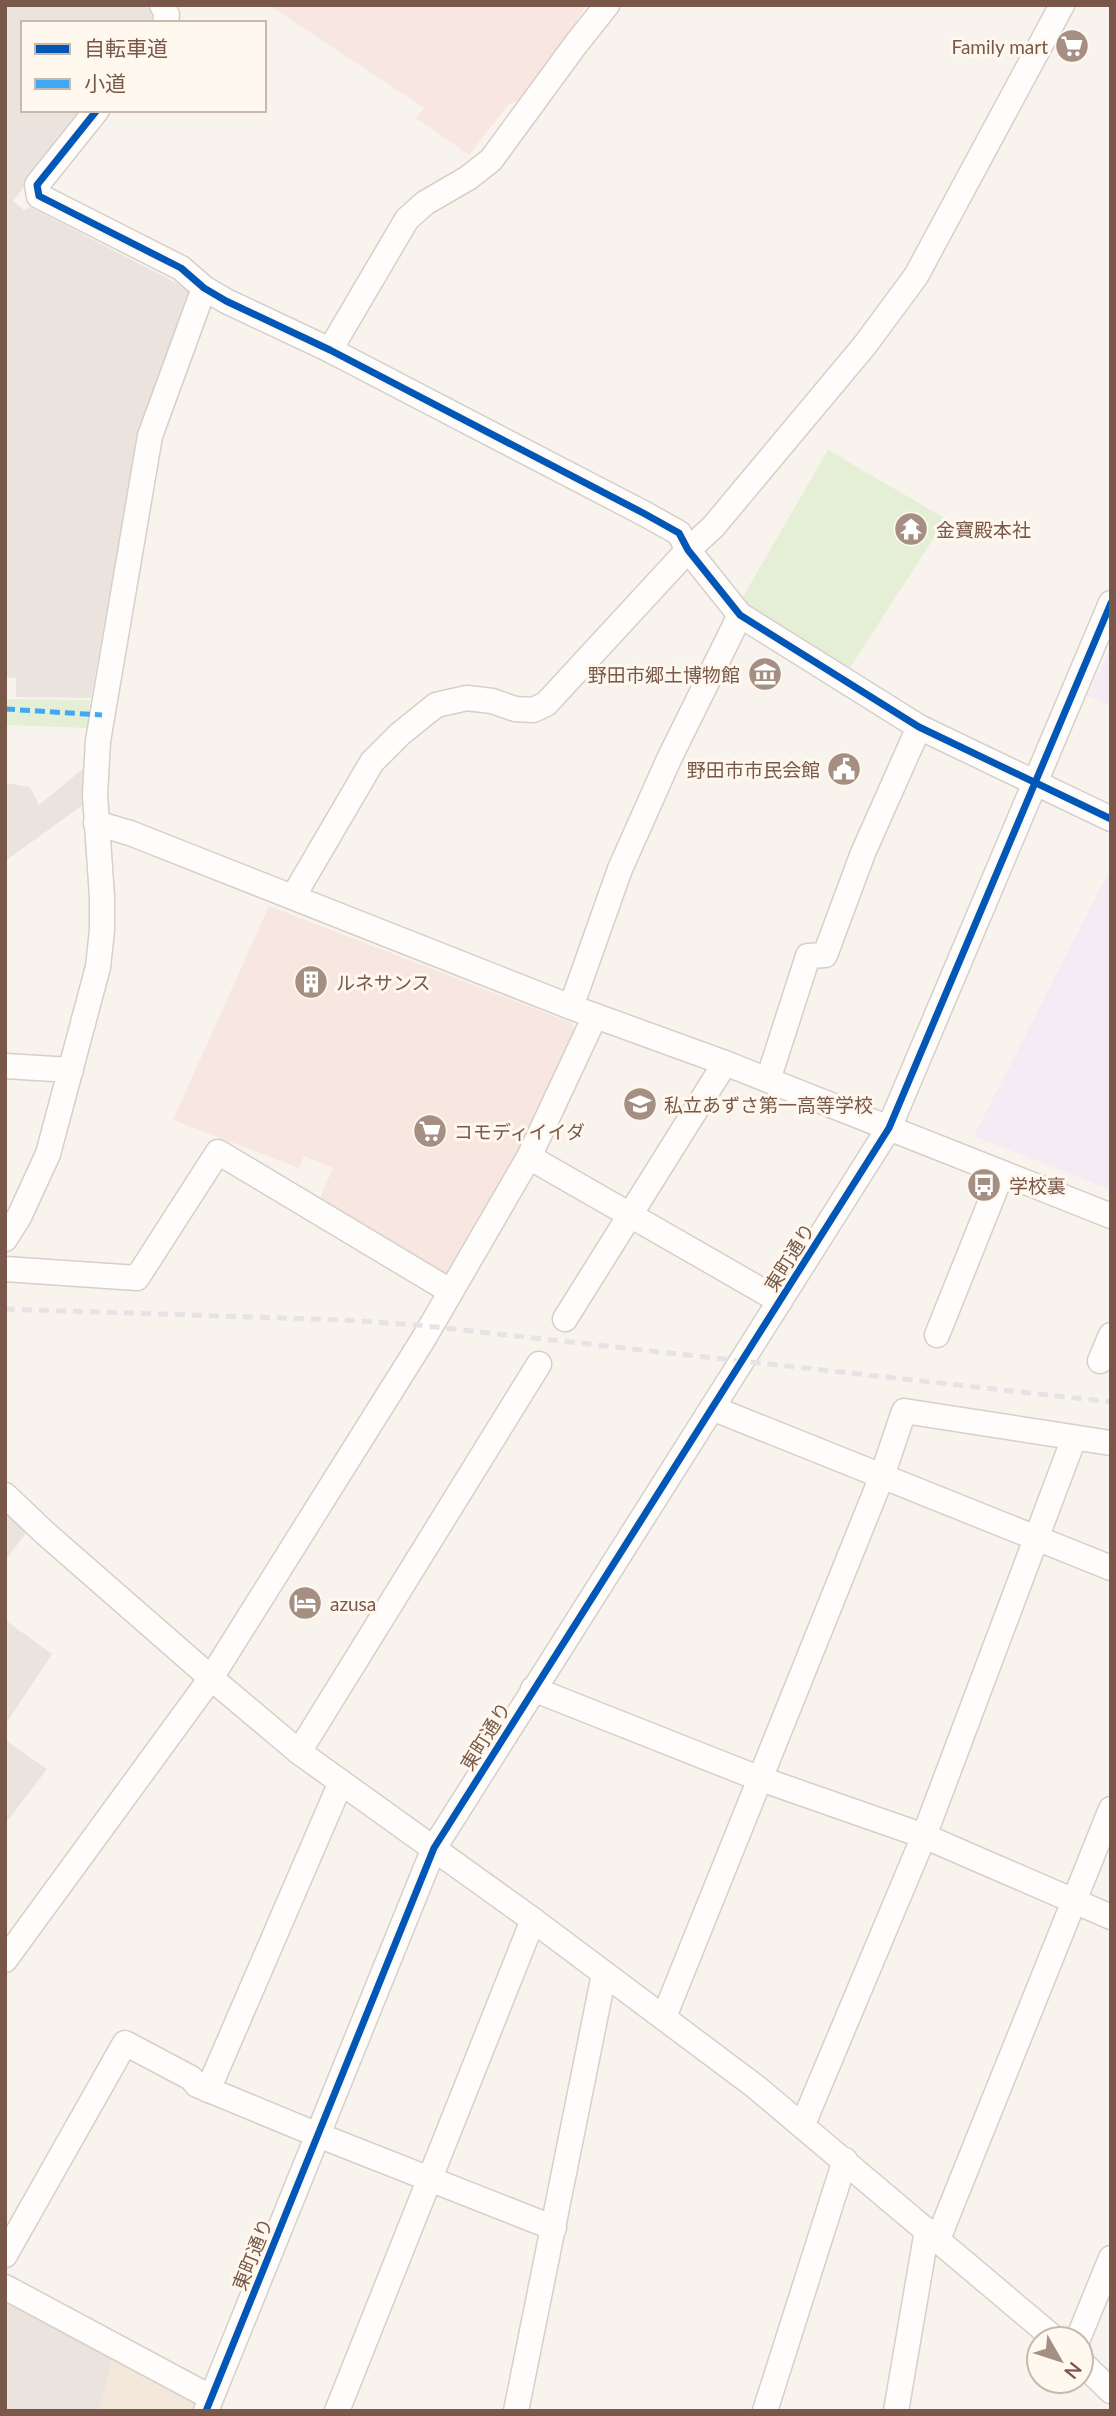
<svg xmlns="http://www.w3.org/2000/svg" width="1116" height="2416" viewBox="0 0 1116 2416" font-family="Lato,'Noto Sans JP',sans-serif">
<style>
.residential{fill:#f4e8dc}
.commercial{fill:#f8e7e0}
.industrial{fill:#ebe3dd}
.education{fill:#f4ebf4}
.green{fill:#e5efd6}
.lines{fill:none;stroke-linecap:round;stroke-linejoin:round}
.minor-casing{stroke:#d7cfc9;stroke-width:27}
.minor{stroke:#fefdfc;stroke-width:24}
.rail{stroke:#e5e3e5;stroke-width:5;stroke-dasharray:10 7;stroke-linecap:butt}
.quiet{stroke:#3fa9f5;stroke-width:5;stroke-dasharray:10 5;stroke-linecap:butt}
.cycleway-casing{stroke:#fff8ef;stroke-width:11}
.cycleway{stroke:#0057b8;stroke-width:7}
.labels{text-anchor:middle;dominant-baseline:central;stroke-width:6;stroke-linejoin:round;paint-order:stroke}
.poi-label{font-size:19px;fill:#795849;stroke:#fff8ef;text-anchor:start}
.street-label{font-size:19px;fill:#795849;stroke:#fff8ef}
</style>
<rect width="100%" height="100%" fill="#f8f3ec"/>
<polygon class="residential" points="115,2350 198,2395 197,2411 99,2411"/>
<g class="commercial">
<polygon points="269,5 586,5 566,39 524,98 508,105 469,155 416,118 424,108"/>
<polygon points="269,906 572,1023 578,1035 518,1154 444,1279 317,1205 333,1168 304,1156 299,1168 173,1120"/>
</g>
<g class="industrial">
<polygon points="5,5 144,5 151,10 152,23 23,23 23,110 84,110 13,201 24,210 30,207 184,287 188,292 137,441 91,698 16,697 16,678 5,677"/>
<polygon points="84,768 83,805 5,861 5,783 30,787 39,805"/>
<polygon points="5,1510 28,1530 5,1561"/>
<polygon points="5,1620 52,1654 5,1725"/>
<polygon points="5,1740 47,1769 5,1824"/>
<polygon points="5,2297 115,2350 99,2411 5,2411"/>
</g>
<g class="education">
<polygon points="1111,647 1111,706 1087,696"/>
<polygon points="1111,867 1111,1190 974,1136"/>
</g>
<g class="green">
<polygon points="828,450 946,519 846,674 740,602"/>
<polygon points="5,699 90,700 88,728 5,725"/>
</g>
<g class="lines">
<g class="minor-casing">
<g id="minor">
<polyline points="162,5 167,15 165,23"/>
<polyline points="97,110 37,185 39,196 181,268 204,288 226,301 330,350 645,514 679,533 688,550 740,615 919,727 1111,819"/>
<polyline points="330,350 407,219 425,203 468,178 491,160 576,44 607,5"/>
<polyline points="96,823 130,833 571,1007 725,1063 1111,1216"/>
<polyline points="293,897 372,762 400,734 436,705 467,698 492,701 515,709 533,710 546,704 688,550 713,527 865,345 916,276 1062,5"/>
<polyline points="571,1007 620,869 669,759 740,615"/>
<polyline points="5,1066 71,1070"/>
<polyline points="768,1080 808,956 825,955 863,853 919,727"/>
<polyline points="529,1157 780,1301"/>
<polyline points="5,1239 19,1217 48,1154 98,967 102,930 102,897 95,795 98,741 150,436 204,288"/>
<polyline points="5,1269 137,1278 218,1152 450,1291"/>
<polyline points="565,1319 725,1063"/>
<polyline points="937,1335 1002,1173"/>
<polyline points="1100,1361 1111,1335"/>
<polyline points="712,1408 1111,1568"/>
<polyline points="5,1495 45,1533 211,1678 299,1752 533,1920 756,2087 1055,2339"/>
<polyline points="533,1689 758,1778 924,1836 1111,1917"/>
<polyline points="299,1752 539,1364"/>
<polyline points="5,1960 211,1678 424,1338 529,1157 595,1016"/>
<polyline points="664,2017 882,1476 904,1411 1111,1443"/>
<polyline points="208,2090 341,1782"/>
<polyline points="803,2124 924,1836 1074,1438"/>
<polyline points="938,2239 1111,1809"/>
<polyline points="5,2255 125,2043 191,2078 197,2085 318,2135 554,2228"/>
<polyline points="5,2287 210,2397"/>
<polyline points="1078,2339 1111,2258"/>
<polyline points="1081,2362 1111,2391"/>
<polyline points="206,2411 434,1848 889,1128 1111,603"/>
<polyline points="337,2411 533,1920"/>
<polyline points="516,2411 604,1974"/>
<polyline points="765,2411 845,2160"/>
<polyline points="896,2411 927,2230"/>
</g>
</g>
<use href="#minor" class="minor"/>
<polyline class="rail" points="5,1309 343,1320 417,1325 1111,1402"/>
<polyline class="quiet" points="5,709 102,715"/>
<g class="cycleway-casing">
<g id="cycleway">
<polyline points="97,110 37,185 39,196 181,268 204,288 226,301 330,350 645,514 679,533 688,550 740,615 919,727 1111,819"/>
<polyline points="206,2411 434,1848 889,1128 1111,603"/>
</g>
</g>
<use href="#cycleway" class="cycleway"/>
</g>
<defs>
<g id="supermarket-disc" transform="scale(1.75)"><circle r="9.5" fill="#a58e82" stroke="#fff8ef"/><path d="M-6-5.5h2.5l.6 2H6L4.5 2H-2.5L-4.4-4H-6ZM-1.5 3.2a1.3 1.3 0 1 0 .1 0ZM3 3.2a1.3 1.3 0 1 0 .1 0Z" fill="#fff"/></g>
<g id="temple-disc" transform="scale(1.75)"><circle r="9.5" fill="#a58e82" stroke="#fff8ef"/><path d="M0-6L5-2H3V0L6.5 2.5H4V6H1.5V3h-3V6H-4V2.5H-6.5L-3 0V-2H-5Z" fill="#fff"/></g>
<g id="museum-disc" transform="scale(1.75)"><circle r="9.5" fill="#a58e82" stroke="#fff8ef"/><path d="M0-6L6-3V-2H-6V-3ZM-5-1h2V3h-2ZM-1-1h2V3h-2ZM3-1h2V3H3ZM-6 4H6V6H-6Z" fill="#fff"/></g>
<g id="civic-disc" transform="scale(1.75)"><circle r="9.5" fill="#a58e82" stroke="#fff8ef"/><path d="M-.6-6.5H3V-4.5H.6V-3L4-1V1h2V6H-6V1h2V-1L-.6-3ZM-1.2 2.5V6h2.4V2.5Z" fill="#fff"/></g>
<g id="building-disc" transform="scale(1.75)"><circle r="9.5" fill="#a58e82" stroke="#fff8ef"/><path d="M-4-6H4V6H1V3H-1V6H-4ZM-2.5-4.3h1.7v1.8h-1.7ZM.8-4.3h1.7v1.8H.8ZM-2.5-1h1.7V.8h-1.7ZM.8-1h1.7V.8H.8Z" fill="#fff"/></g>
<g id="school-disc" transform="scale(1.75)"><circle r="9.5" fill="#a58e82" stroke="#fff8ef"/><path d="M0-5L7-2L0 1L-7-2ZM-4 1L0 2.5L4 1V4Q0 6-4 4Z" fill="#fff"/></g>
<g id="bus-disc" transform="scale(1.75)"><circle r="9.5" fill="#a58e82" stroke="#fff8ef"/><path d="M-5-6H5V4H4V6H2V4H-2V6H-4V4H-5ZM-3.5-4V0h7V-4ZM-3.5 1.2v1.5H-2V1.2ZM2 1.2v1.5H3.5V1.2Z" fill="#fff"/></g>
<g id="hotel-disc" transform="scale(1.75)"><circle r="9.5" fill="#a58e82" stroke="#fff8ef"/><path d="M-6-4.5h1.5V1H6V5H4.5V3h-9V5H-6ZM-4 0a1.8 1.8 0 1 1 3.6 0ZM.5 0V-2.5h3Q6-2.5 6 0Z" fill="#fff"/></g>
</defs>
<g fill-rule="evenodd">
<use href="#supermarket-disc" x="1072" y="46"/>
<use href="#temple-disc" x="911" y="529"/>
<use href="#museum-disc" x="765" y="674"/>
<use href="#civic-disc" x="844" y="769"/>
<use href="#building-disc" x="311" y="982"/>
<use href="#school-disc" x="640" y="1104"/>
<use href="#supermarket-disc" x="430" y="1131"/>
<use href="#bus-disc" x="984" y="1185"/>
<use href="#hotel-disc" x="305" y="1603"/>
</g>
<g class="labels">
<g class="poi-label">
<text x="1048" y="46" text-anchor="end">Family mart</text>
<text x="936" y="529">金寶殿本社</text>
<text x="740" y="674" text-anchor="end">野田市郷土博物館</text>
<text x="820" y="769" text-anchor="end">野田市市民会館</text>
<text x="336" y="982">ルネサンス</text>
<text x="664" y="1104">私立あずさ第一高等学校</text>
<text x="454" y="1131">コモディイイダ</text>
<text x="1009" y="1185">学校裏</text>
<text x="330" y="1603">azusa</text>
</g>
<g class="street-label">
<text transform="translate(789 1257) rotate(-58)">東町通り</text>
<text transform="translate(485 1736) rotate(-58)">東町通り</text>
<text transform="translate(252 2254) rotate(-68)">東町通り</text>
</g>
</g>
<rect width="1116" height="2416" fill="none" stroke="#795849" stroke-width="14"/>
<rect x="21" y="21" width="245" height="91" fill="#fff8ef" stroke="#c9b8ad" stroke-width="2"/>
<rect x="35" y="44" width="35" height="10" fill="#0057b8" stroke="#c9b8ad" stroke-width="2"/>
<text x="84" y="56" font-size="21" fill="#795849">自転車道</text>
<rect x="35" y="79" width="35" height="10" fill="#3fa9f5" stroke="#c9b8ad" stroke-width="2"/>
<text x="84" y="91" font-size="21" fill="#795849">小道</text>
<g transform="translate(1060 2360) rotate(129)"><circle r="33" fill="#fff8ef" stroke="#c9b8ad" stroke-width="2"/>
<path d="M0-5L12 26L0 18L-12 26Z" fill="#a58e82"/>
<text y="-10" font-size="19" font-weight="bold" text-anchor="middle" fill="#795849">N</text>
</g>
</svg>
